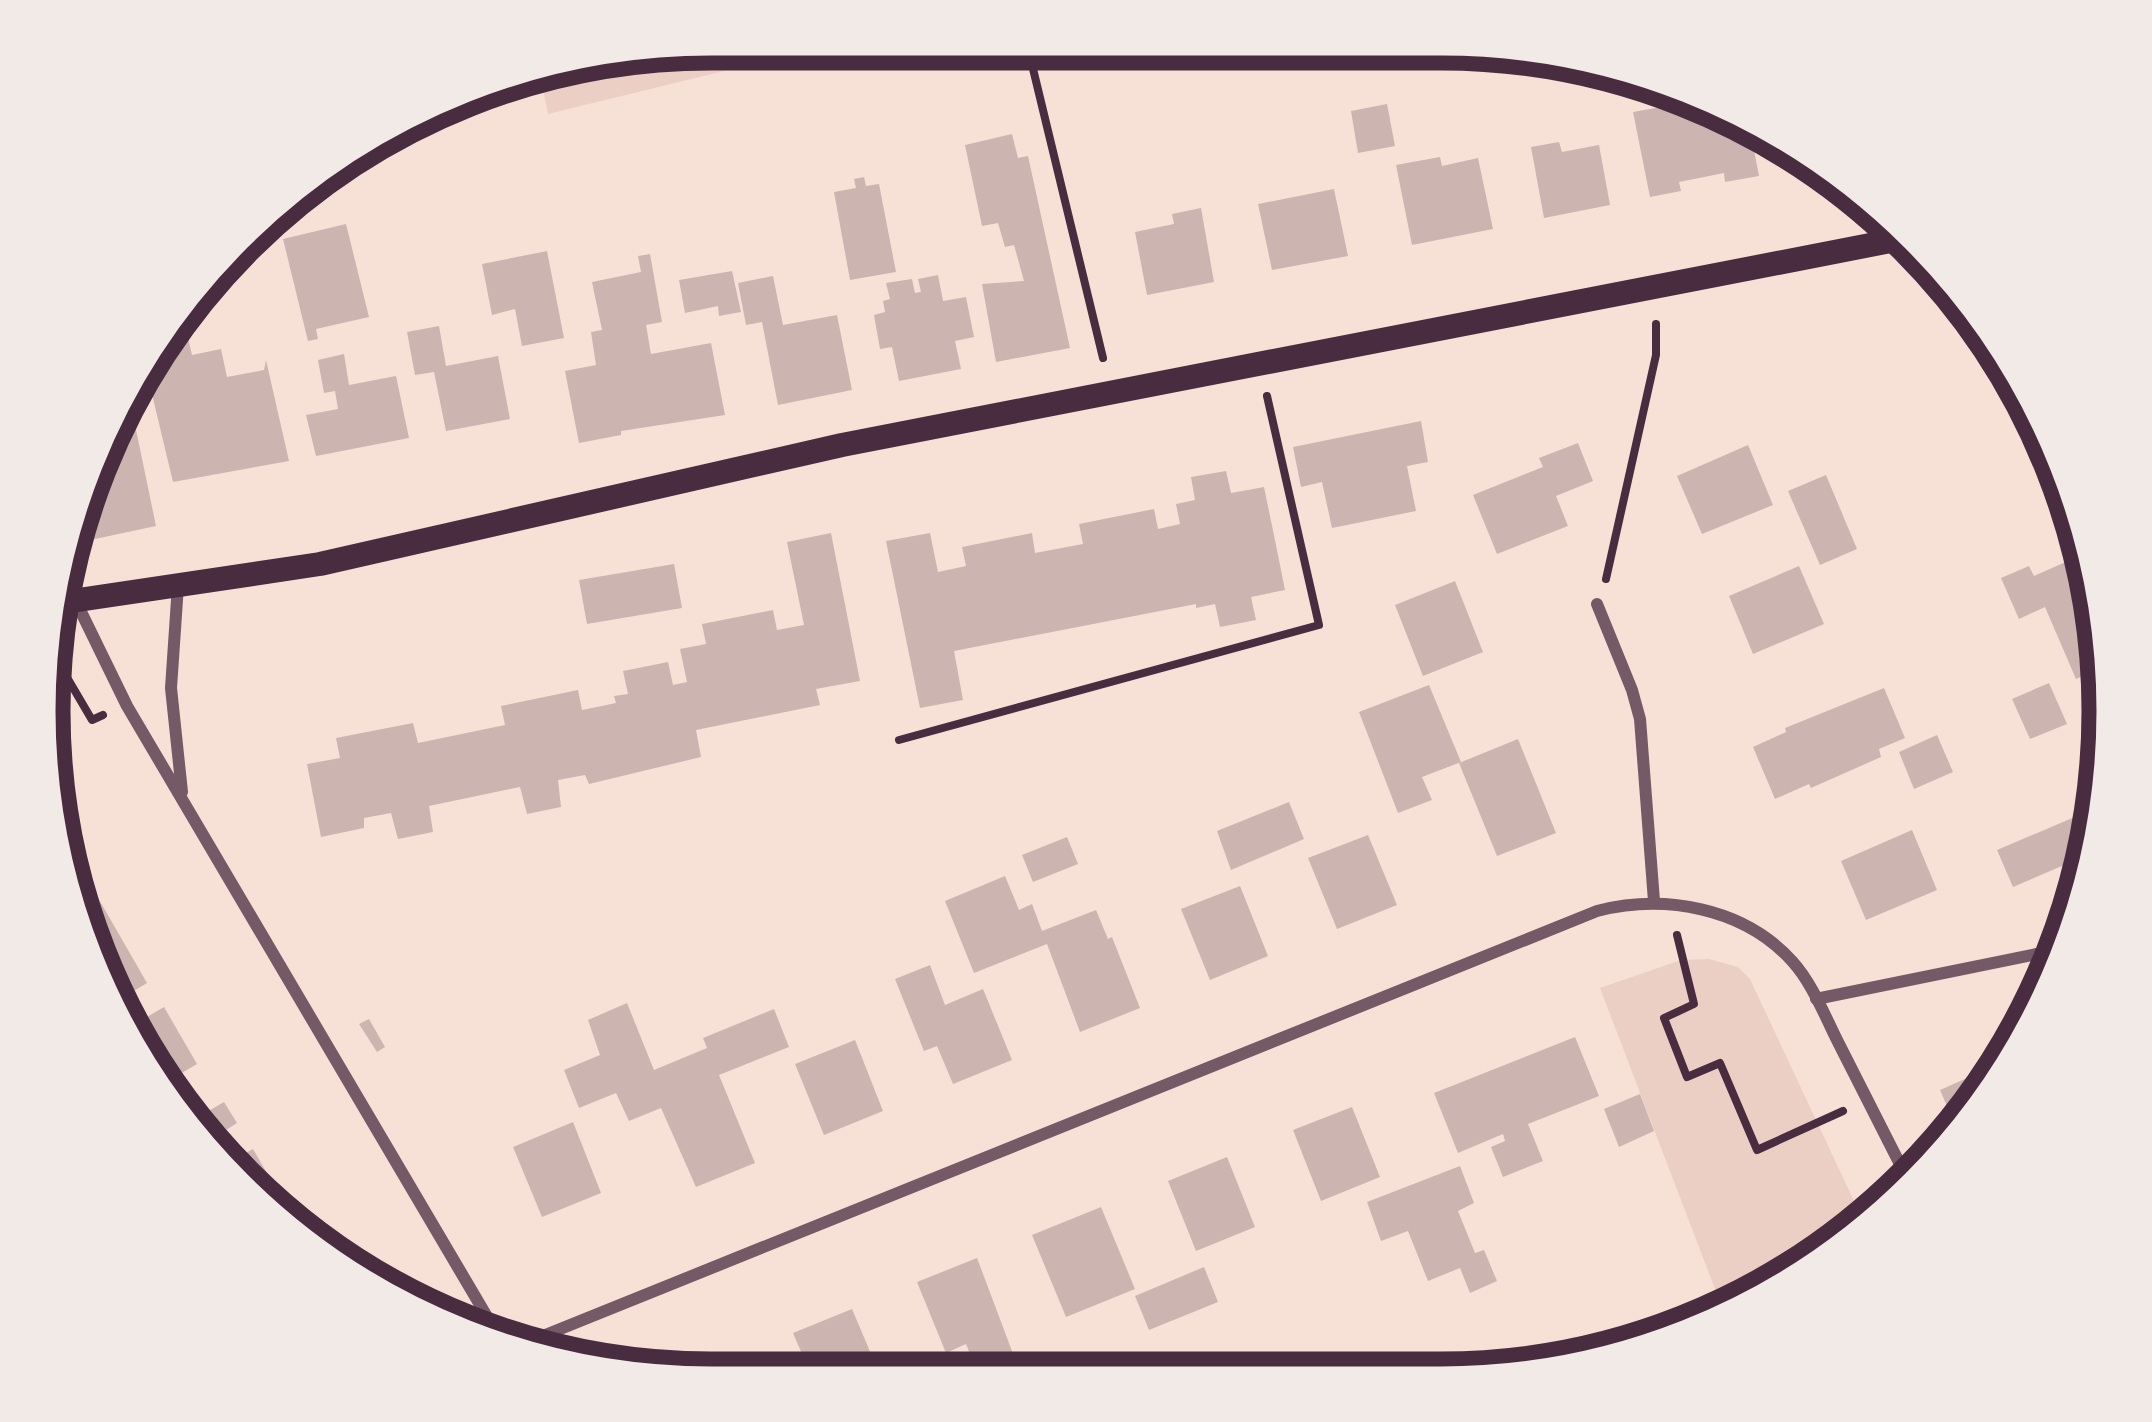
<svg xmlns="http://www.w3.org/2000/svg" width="2152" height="1422" viewBox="0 0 2152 1422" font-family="'Playfair Display',serif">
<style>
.green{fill:#ebcfc5}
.building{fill:#ccb4b1}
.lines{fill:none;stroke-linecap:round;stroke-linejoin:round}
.path{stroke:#4a2c40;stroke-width:8}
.minor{stroke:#755966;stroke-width:12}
.secondary{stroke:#4a2c40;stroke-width:24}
.rim{fill:none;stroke:#4a2c40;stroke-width:15}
</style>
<rect width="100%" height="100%" fill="#f7e1d7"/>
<g class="green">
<polygon points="711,42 839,43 548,114 542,84 456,97 497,77"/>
<polygon points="1709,959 1738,967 1750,979 1861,1216 1760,1293 1723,1310 1600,988 1681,960"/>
</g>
<g class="building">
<polygon points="1700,100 1736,111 1748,119 1759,176 1725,182 1724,173 1679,182 1681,191 1650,197 1633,112"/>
<polygon points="1387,104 1395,146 1358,153 1351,111"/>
<polygon points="1012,134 1018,158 1028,156 1070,348 996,362 982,284 1024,281 1014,245 1005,247 998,223 982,226 965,145"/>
<polygon points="1559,142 1562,152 1599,145 1610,205 1544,218 1531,147"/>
<polygon points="1440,157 1442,166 1478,158 1493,229 1412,245 1396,165"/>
<polygon points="864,177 866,186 879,184 896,272 850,280 834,192 856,188 854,179"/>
<polygon points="1334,189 1348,256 1272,270 1258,204"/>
<polygon points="1201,208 1214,282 1147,295 1135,232 1174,224 1172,214"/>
<polygon points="346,224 369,317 316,329 318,339 308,341 283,239"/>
<polygon points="547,251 564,338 522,346 515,309 492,315 482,264"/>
<polygon points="650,254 662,322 646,325 651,354 711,343 725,415 621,431 621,435 579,443 565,371 596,365 591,332 602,330 592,282 641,272 638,256"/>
<polygon points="732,271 741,312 719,316 718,306 685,313 679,280"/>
<polygon points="938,275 943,301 966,297 974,337 955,341 961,369 899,381 892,347 880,349 874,315 885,312 883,301 890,299 886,283 912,279 915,293 921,292 918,279"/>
<polygon points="773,276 783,325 837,315 852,390 778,405 762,322 746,325 738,283"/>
<polygon points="180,304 192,355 221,349 227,377 264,370 266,360 289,461 173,482 145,365"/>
<polygon points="439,326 446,366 498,356 510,419 446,431 434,372 415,375 407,332"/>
<polygon points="344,354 349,385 396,376 409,438 316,456 306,415 338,409 335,391 324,393 318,360"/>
<polygon points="134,420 156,526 81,542 73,539 93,456 111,425"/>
<polygon points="1421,421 1428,462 1407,466 1416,511 1332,528 1322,482 1301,487 1293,447"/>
<polygon points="1578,443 1593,481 1556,496 1568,526 1497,554 1473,495 1543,467 1539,458"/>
<polygon points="1748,445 1773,505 1702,534 1677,476"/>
<polygon points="1226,471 1231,493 1264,487 1277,550 1285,590 1251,597 1256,620 1220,627 1215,604 1196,608 1196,604 954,651 963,700 920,708 886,541 930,533 938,572 966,566 962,547 1032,533 1035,553 1083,544 1079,524 1154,509 1158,529 1180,524 1176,504 1195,500 1191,477"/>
<polygon points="1826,475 1857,549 1820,565 1788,491"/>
<polygon points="831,533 860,681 816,689 820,705 696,730 701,757 589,784 585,775 558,780 561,807 527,814 520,787 429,806 433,832 398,839 391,813 364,818 364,828 321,837 307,764 340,758 336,738 413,723 418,743 505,725 501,706 578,690 582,710 616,703 614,696 628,694 623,671 668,662 673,685 687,682 680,649 706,644 702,624 773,610 777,630 804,625 787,542"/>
<polygon points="2079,556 2108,666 2076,679 2045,607 2019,619 2001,578 2029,566 2034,576"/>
<polygon points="674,564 682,608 587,624 579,580"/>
<polygon points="1799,566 1824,624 1753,654 1729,596"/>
<polygon points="1455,581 1483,652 1423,676 1395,605"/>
<polygon points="2049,683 2067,724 2030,739 2012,699"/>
<polygon points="1429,685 1461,762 1422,777 1432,800 1398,813 1359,712"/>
<polygon points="1884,688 1905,738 1879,749 1881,757 1811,788 1809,784 1775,799 1753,747 1786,732 1785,728"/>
<polygon points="1937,735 1953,772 1914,789 1899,752"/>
<polygon points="1518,739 1556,833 1497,856 1459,763"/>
<polygon points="1289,802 1304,839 1231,870 1217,831"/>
<polygon points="2077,816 2086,838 2083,857 2013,887 1997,850"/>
<polygon points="1912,830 1937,890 1866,920 1841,861"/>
<polygon points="1368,835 1397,905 1337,929 1308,858"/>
<polygon points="1067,837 1078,864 1033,882 1022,855"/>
<polygon points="1005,876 1019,910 1032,904 1042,931 1096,910 1108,939 1112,937 1140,1008 1080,1032 1047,944 974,973 945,901"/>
<polygon points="86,877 147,983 114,1003 67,889"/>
<polygon points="1240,886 1268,956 1210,980 1181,909"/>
<polygon points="930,965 945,1005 983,989 1012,1060 953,1084 937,1046 924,1051 895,979"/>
<polygon points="627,1003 654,1070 707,1048 703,1038 774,1009 789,1047 719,1075 755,1163 696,1187 661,1108 629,1121 616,1093 579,1108 564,1070 600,1055 588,1020"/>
<polygon points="164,1007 197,1064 163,1084 132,1046 125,1030"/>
<polygon points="369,1019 385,1047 377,1052 359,1024"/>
<polygon points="1575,1037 1599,1096 1528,1124 1543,1161 1503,1177 1491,1147 1505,1141 1503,1134 1458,1153 1434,1093"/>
<polygon points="855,1040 883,1111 824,1135 795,1064"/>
<polygon points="1994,1066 1959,1125 1957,1129 1940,1090"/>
<polygon points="1640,1094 1654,1131 1619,1147 1604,1109"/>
<polygon points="224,1102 237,1123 215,1137 225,1160 193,1120"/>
<polygon points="1352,1107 1380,1177 1321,1201 1293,1130"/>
<polygon points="573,1122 601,1193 542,1217 513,1147"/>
<polygon points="253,1149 285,1204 269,1213 228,1163"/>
<polygon points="1227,1157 1255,1227 1196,1251 1168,1181"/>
<polygon points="1460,1166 1474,1203 1458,1211 1475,1253 1484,1250 1497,1281 1470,1293 1460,1268 1428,1281 1408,1231 1381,1241 1367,1202"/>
<polygon points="1101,1207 1135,1289 1066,1317 1032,1235"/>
<polygon points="977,1258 1015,1359 978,1374 966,1344 946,1353 917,1282"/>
<polygon points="1204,1267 1218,1302 1149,1330 1135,1296"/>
<polygon points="852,1309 880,1375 811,1375 793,1333"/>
</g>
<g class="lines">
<g class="path">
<polyline points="1027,44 1103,358"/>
<polyline points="1606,579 1656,355 1656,324"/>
<polyline points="45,658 65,674 92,720 103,715"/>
<polyline points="899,740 1319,625 1267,396"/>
<polyline points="1677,935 1694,1004 1664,1018 1687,1077 1720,1063 1757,1150 1843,1111"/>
</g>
<g class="minor">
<polyline points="64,577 127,706 499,1337"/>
<polyline points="178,585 171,688 182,792"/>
<polyline points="1597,604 1632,690 1640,719 1654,901"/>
<polyline points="1816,999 2061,949"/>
<path d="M523,1344L1597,911C1664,894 1743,907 1792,961C1812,983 1824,1014 1837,1040C1861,1087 1884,1133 1908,1180"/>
</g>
<polyline class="secondary" points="58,603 320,564 842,445 1906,238"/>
</g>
<path d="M0 0H2152V1422H0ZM711 63H1441A648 648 0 0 1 2089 711V711A648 648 0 0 1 1441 1359H711A648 648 0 0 1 63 711V711A648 648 0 0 1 711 63Z" fill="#f1eae7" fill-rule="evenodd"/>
<path class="rim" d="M711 63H1441A648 648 0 0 1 2089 711V711A648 648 0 0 1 1441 1359H711A648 648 0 0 1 63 711V711A648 648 0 0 1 711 63Z"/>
</svg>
